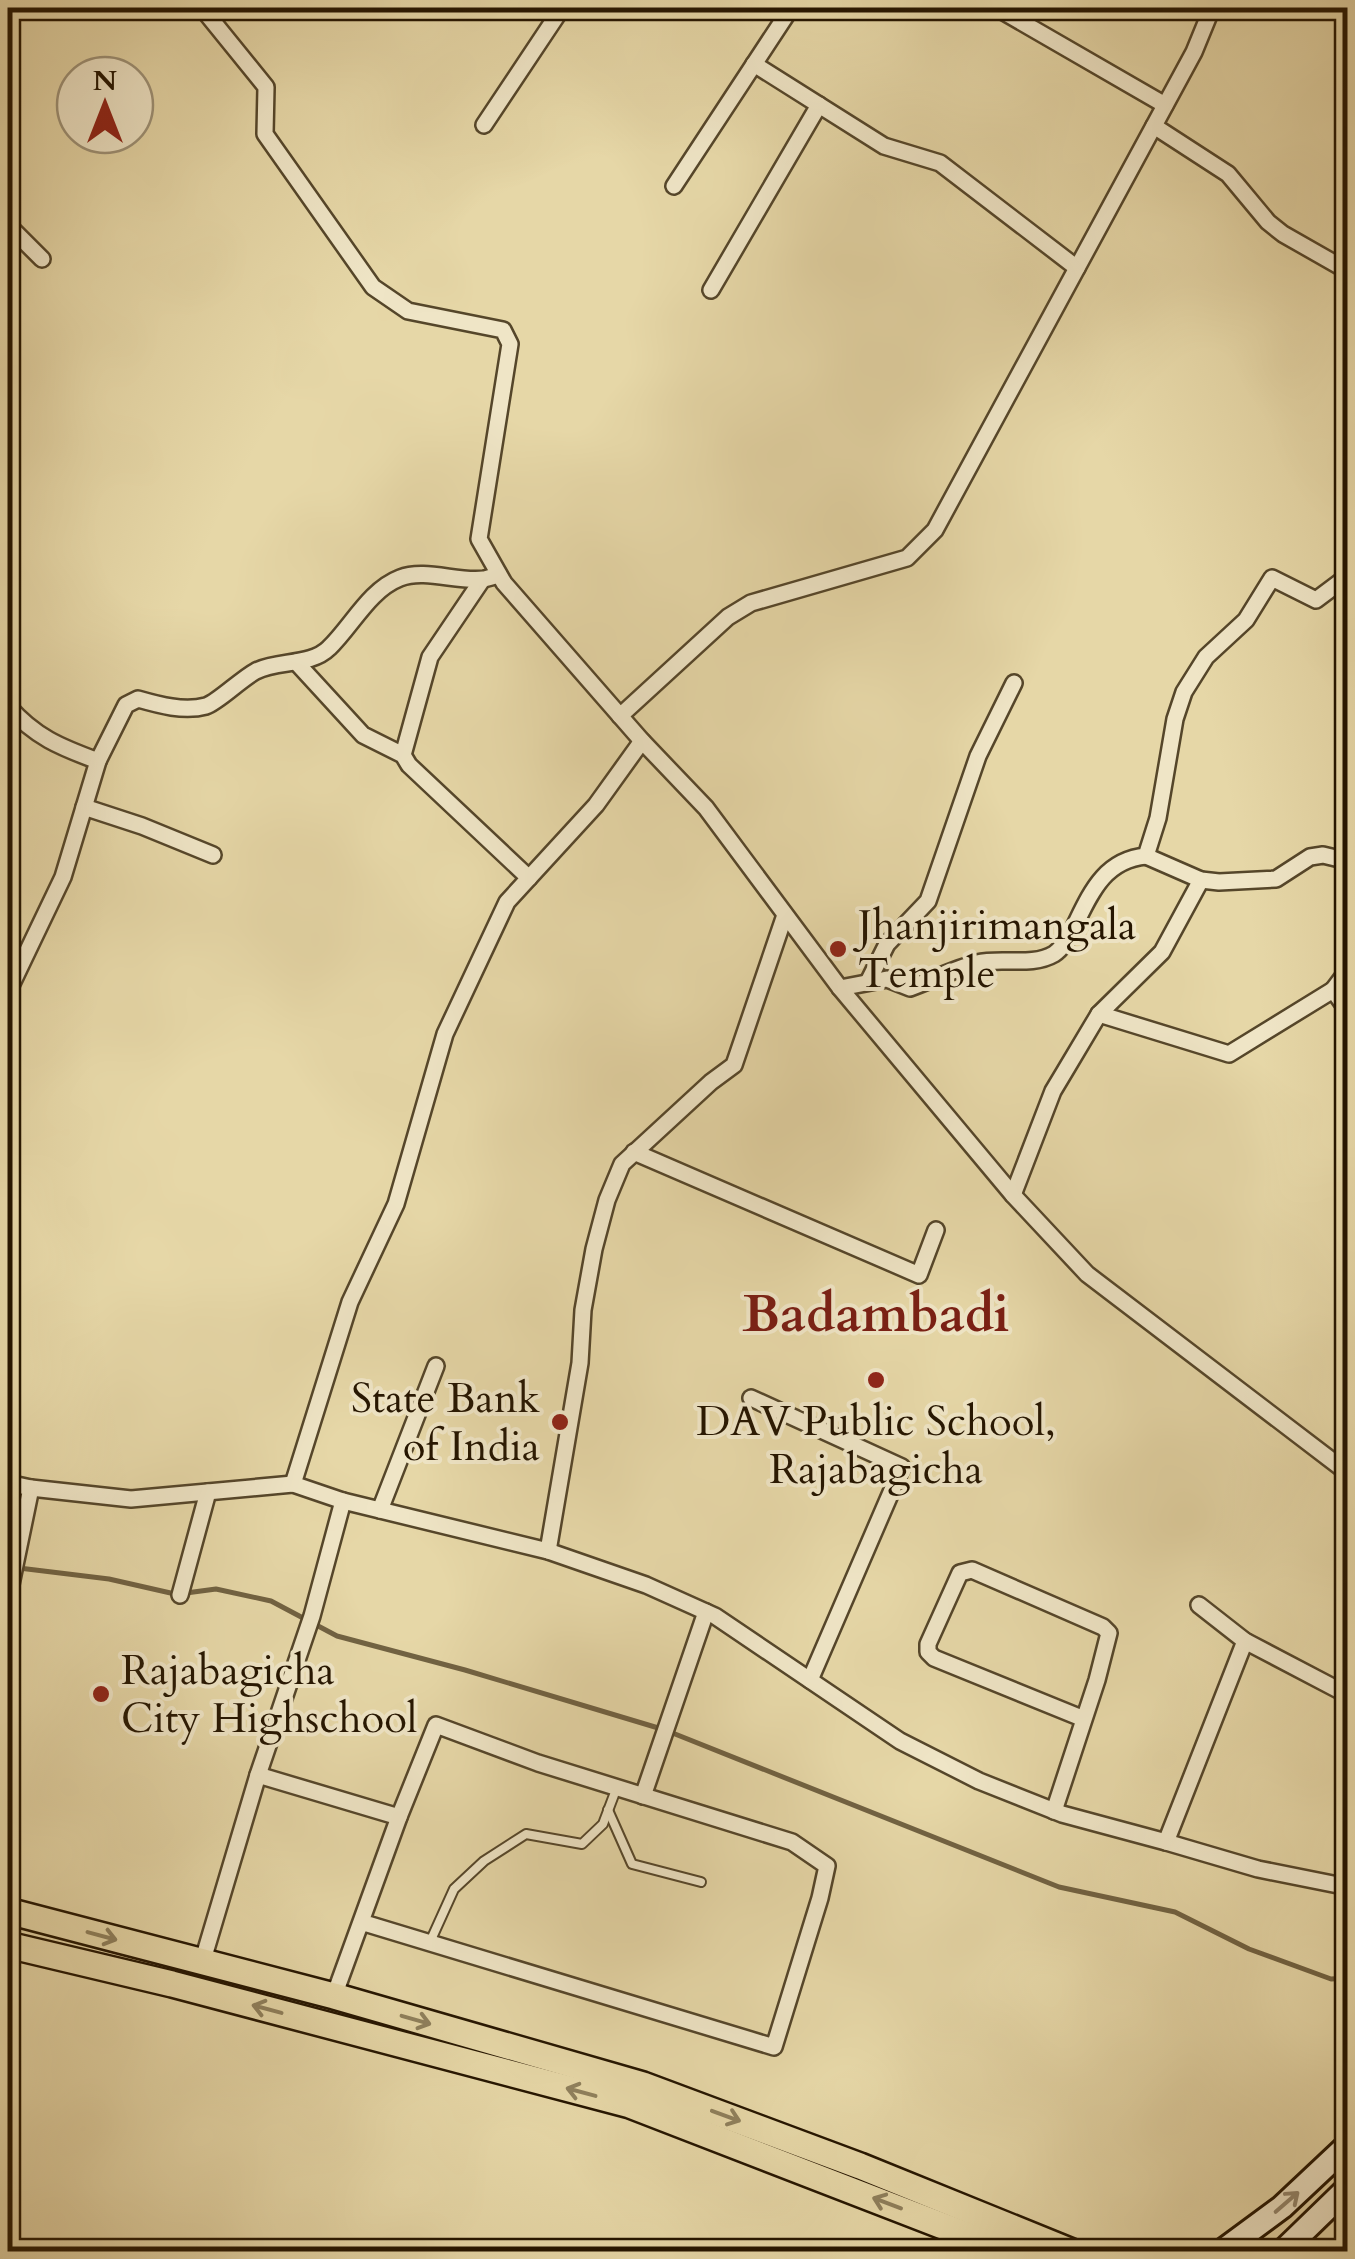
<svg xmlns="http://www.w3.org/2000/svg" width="1355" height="2259" viewBox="0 0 1355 2259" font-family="Cardo,serif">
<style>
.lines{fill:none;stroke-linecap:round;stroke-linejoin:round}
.stream{stroke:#716242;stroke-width:5}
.service-casing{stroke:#55462a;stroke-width:12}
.minor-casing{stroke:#55462a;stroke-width:20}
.secondary-casing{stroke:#251500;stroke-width:28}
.primary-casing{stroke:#251500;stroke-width:30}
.service{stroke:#efe5c6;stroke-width:8}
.minor{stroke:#efe5c6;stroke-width:15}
.secondary{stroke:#efe5c6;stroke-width:22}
.primary{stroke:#e6d7a7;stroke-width:25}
.oneway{stroke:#8f805c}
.oneway2{stroke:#94876d}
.poi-dot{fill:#8f2418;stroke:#efe5c6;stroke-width:4}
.labels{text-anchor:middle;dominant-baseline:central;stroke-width:8;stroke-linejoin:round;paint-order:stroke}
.poi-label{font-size:42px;fill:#251500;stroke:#efe5c6;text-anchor:start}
.district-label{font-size:52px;font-weight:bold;fill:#7a1f14;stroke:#efe5c6}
</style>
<rect width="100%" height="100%" fill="#e6d7a7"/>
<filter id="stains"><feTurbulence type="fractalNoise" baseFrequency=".002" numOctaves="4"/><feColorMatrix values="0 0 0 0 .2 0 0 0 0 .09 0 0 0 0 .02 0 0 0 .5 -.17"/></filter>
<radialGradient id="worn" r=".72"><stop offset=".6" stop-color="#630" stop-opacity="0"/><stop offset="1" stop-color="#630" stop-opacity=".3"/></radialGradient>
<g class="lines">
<g class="stream">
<polyline points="19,1568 109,1579 175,1594"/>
<polyline points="186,1593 216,1589 271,1601 337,1636 465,1670 665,1730 1059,1887 1175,1912 1249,1949 1331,1979 1348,1978"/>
</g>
<g class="service-casing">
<g id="service">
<polyline points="608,1810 632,1864 701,1882"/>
<polyline points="430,1942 454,1889 484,1861 526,1834 582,1844 603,1824 617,1787"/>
</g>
</g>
<g class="minor-casing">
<g id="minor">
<polyline points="202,8 266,87 265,134 373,287 408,311 503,330 510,344 479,539 504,583 642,741 706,808 840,988 1013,1195 1087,1274 1348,1473"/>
<polyline points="928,8 931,11 948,8"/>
<polyline points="997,8 1165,105"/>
<polyline points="754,64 884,146 940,163 1077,268"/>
<polyline points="484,125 562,8"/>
<polyline points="1154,126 1228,174 1268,222 1283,234 1348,271"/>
<polyline points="674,186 791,8"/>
<polyline points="8,225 42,259"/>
<polyline points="711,290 819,105"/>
<polyline points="1346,544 1348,543"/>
<polyline points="296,662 363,735 403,755 409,765 529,878"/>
<path d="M8,706C35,737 60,747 98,761L126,705L138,699C159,705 184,712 206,706C218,702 241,679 256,671C278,660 311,666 329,648C352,626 369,590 400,578C425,568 459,583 484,579C489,578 494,576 499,575"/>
<polyline points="620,716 728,617 751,603 907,558 935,530 1194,52 1212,8"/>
<polyline points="403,755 430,657 482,580"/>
<polyline points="84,807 142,826 213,855"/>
<polyline points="1146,856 1201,880 1219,882 1276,879 1310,857 1323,855 1348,861"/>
<polyline points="1348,970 1333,990 1348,1011"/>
<polyline points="868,982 887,944 928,901 978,756 1014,683"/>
<path d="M840,988L887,979L910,988C932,980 954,969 977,963C1001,957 1032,967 1054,954C1063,948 1068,938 1073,929C1090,895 1103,860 1146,856L1158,818L1175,719L1184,692L1206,657L1246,620L1272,578L1316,600L1348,576"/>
<polyline points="8,992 63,877 98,761"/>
<polyline points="1099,1014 1229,1054 1333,990"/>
<polyline points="634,1152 919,1275 936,1230"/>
<polyline points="1013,1195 1053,1091 1065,1071 1099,1014 1162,952 1201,880"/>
<polyline points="751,1398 902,1467 810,1680"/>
<polyline points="8,1483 31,1488 131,1499 293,1484 343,1501 548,1551 646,1585 715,1616 900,1741 979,1781 1062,1814 1166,1842 1258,1869 1348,1887"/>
<polyline points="293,1484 350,1302 396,1204 445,1034 507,902 596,805 642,741"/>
<polyline points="380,1510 436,1366"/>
<polyline points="548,1551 580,1363 583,1310 594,1249 607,1200 622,1164 711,1082 734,1065 785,915"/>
<polyline points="180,1595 208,1492"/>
<polyline points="8,1599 31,1488"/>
<polyline points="1199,1605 1245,1641 1348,1695"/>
<polyline points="258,1775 399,1817"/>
<polyline points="643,1796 706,1612"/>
<polyline points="1054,1811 1097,1680 1109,1633 1103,1627 972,1570 960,1573 928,1644 928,1652 934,1658 1084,1719"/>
<polyline points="1166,1842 1245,1641"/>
<polyline points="202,1963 258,1775 312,1616 343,1501"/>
<polyline points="334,1996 399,1817 436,1725 538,1763 792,1842 827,1866 820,1898 774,2047 361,1922"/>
</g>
</g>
<g class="secondary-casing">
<g id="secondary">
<polyline points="1221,2252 1282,2207 1348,2145"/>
<polyline points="1282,2252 1348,2188"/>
</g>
</g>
<g class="primary-casing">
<g id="primary">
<polyline points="8,1911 334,1996 643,2085 860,2166 1072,2252"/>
<polyline points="8,1945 172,1984 630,2105 1010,2252"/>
</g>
</g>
<use href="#service" class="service"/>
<use href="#minor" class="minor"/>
<use href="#secondary" class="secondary"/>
<use href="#primary" class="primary"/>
</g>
<defs><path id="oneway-shaft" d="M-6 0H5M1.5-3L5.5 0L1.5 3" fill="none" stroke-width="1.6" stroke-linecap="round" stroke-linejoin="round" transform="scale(2.5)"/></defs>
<g class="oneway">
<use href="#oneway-shaft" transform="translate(102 1936) rotate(15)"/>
<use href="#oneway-shaft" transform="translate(267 2009) rotate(-165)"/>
<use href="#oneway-shaft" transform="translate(416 2020) rotate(16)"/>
<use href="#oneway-shaft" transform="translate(581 2092) rotate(-165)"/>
<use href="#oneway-shaft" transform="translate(726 2116) rotate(20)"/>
<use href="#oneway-shaft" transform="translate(887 2203) rotate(-159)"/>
</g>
<use class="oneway2" href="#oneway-shaft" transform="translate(1287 2202) rotate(-41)"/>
<g class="poi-dot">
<circle cx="838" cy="949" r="10"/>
<circle cx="876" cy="1380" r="10"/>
<circle cx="560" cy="1422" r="10"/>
<circle cx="101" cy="1694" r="10"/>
</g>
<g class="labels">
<g class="poi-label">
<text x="858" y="925">Jhanjirimangala<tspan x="858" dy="48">Temple</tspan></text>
<text x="540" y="1398" text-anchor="end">State Bank<tspan x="540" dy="48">of India</tspan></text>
<text x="876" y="1421" text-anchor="middle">DAV Public School,<tspan x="876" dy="48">Rajabagicha</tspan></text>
<text x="121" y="1670">Rajabagicha<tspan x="121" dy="48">City Highschool</tspan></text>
</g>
<g class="district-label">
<text x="876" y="1315">Badambadi</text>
</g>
</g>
<rect width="1355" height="2259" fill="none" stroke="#e6d7a7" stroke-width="40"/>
<rect x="10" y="10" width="1335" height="2239" fill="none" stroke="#251500" stroke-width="5"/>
<rect x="20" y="20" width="1315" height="2219" fill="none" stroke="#251500" stroke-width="2.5"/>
<g transform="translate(105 105)"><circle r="48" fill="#efe5c6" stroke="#9e9277" stroke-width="2.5"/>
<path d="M0-8L18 38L0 25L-18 38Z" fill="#8f2418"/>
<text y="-15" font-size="28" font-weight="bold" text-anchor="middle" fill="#251500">N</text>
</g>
<rect width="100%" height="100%" filter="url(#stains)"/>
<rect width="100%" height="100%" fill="url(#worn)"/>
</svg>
